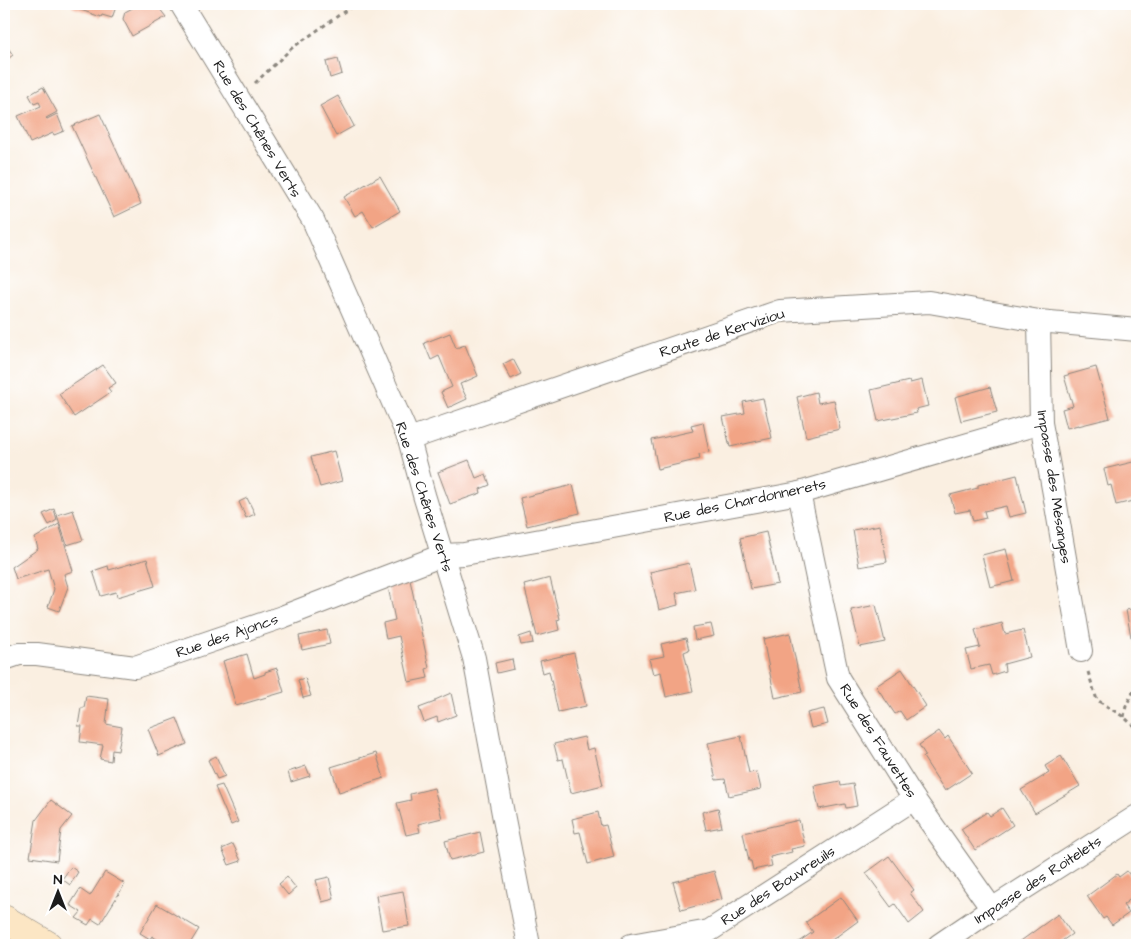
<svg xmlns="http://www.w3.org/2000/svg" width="1141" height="949" viewBox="0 0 1141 949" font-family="'Architects Daughter',sans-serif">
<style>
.building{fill:#f2a485}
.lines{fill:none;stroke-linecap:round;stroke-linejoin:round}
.minor-casing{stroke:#8b867e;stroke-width:24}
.secondary-casing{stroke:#8b867e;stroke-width:29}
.path{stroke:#8b867e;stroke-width:3;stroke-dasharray:4 4;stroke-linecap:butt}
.minor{stroke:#fff;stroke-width:22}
.secondary{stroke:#fce6c4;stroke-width:28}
.labels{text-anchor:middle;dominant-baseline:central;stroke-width:5;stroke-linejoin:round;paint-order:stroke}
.street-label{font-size:15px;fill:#1c1c1c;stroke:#fff}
</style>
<rect width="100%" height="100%" fill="#fff"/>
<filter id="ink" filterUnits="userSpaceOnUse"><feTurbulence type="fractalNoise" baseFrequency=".02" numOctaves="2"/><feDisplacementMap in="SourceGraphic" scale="10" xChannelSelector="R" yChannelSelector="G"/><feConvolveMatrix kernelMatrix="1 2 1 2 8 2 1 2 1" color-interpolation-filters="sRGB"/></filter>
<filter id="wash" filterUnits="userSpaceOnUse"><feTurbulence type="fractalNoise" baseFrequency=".0096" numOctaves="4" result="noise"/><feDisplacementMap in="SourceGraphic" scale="20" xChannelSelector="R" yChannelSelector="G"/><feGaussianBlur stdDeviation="1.12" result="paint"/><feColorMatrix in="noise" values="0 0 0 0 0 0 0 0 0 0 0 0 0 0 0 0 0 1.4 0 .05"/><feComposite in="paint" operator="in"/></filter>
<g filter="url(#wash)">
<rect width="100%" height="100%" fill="#faefe1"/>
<g id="blocks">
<g class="building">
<polygon points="74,4 117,4 112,18 102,15 101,17 72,7"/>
<polygon points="140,4 156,4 166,17 132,36 123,19 125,12"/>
<polygon points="4,42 13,55 4,62"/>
<polygon points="338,59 342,74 330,78 326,62"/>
<polygon points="43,87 57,112 46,118 47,119 57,114 64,131 54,135 53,133 30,143 18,116 41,106 39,102 34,104 29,95"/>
<polygon points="338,96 354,126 336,136 320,106"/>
<polygon points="100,114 141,204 114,217 72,126"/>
<polygon points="380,176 400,211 373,227 363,211 355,216 344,197"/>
<polygon points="450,333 456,348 465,345 478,376 460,384 467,399 448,408 441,392 452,387 439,356 431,360 424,343"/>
<polygon points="513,359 521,374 511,379 503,364"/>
<polygon points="103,365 116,383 108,388 111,392 74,417 59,394"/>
<polygon points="1096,367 1110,418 1078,426 1078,425 1067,428 1062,409 1073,406 1064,376"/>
<polygon points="922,380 928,406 916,409 917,413 878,421 871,390 909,381 910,383"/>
<polygon points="990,387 997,412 961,421 955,397"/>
<polygon points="816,392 818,403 834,400 840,429 806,437 797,397"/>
<polygon points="763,398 772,438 730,447 723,417 745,413 743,402"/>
<polygon points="703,422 709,452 699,454 700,459 658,469 652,440 693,431 691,425"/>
<polygon points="334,451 342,481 320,487 311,457"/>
<polygon points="469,460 476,478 486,474 490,485 480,489 481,493 450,504 438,472"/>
<polygon points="1137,461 1137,474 1136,474 1137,500 1116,505 1111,485 1108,486 1104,469"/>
<polygon points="1017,475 1026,513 1009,517 1006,506 984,511 986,518 973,521 970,510 955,513 950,495 978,488 978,485"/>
<polygon points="573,485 580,513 527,526 520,498"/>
<polygon points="247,498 255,514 246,518 239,502"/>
<polygon points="54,509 57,520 49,525 43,514"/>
<polygon points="73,510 83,540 67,545 57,515"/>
<polygon points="59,524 73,571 64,574 68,587 59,611 48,607 54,589 48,569 16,579 12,567 38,549 35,538"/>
<polygon points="880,525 887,562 859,567 853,530"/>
<polygon points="766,532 778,584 751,589 740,538"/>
<polygon points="1137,536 1137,559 1136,559 1131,537"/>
<polygon points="1006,549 1014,581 990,587 982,555"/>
<polygon points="147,559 155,586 117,597 116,592 101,596 93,571 108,566 109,570"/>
<polygon points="689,563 695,589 676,593 678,605 659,610 650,572"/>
<polygon points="550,578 560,619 557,620 559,630 537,636 524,585"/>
<polygon points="410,580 429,668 426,669 428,678 409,682 399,636 386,639 383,623 395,620 388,587 396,583"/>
<polygon points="876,605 885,642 860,647 851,610"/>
<polygon points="1137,608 1137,635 1131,637 1126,610"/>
<polygon points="1002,623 1005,634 1023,630 1030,657 1004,664 1005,671 992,675 989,665 971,669 966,650 980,647 975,630"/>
<polygon points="711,624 714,636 695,640 693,627"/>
<polygon points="327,630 330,644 302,650 299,636"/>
<polygon points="531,633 533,643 521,645 519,637"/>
<polygon points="790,633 802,692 775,698 763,639"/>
<polygon points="686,638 689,650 684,652 693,691 666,697 661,672 653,674 649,659 664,656 661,644"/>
<polygon points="574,653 586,706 558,712 549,671 543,673 540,661"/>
<polygon points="247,654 254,678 265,674 265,672 277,668 284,692 236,706 223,661"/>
<polygon points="512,659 514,669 497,673 495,663"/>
<polygon points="902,669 926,706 906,720 900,711 895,714 876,686"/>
<polygon points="305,678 311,696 303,698 298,680"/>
<polygon points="451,693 456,715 438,722 437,717 424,722 419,708 435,702 435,700"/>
<polygon points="86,696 109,699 106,724 122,727 118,751 112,750 111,761 100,759 103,745 80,742 82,726 78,726 81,708 84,708"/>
<polygon points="824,709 828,724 811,728 807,713"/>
<polygon points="177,718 187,744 159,756 148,729"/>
<polygon points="939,731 945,739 948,736 972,773 945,791 923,757 926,756 919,745"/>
<polygon points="741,736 749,773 757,772 761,789 729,796 725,779 716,780 708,743"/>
<polygon points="584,737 587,750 594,748 603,785 571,793 563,759 558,760 554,744"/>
<polygon points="376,753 384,778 339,792 331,767"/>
<polygon points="216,756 225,776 217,779 208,760"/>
<polygon points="1061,756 1080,786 1035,813 1021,790 1049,773 1045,766"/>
<polygon points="306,766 310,776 291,782 288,772"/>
<polygon points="840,781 841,786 853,784 857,806 846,808 845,804 819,809 814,786"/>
<polygon points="222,785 238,822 231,825 215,787"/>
<polygon points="434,788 442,818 418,824 420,832 406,835 397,803 411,800 410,794"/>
<polygon points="51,800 72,816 61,830 57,861 30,857 36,820"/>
<polygon points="718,808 722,827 706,830 702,812"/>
<polygon points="1002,808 1013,825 975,850 961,829 987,812 990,816"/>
<polygon points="598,812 601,826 606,825 614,857 588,864 580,832 575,833 572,819"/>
<polygon points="799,820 805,846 791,849 792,852 770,857 772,866 753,870 751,861 749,861 743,833"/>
<polygon points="480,832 484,852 450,860 445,841"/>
<polygon points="233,844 241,861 229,865 222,849"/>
<polygon points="889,856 914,890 910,893 924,912 909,924 895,904 891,907 866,873"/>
<polygon points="71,867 78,872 70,885 62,879"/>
<polygon points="714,871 722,899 681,910 673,882"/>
<polygon points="1127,871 1137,886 1137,900 1136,901 1133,897 1123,905 1129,913 1112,925 1106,917 1103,919 1087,896 1117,874 1119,877"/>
<polygon points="105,872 125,884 100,924 92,919 88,925 76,918 81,912 70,905 80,889 90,896"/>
<polygon points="287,877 296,888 288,895 279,884"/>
<polygon points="329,877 334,899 322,902 316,880"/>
<polygon points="403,891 409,926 382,930 376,896"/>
<polygon points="841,897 858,921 825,945 799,945 797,943 813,932 806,922"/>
<polygon points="157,904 199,929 189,945 175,945 168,941 166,945 152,936 150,939 140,933"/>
<polygon points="1058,914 1072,934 1056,945 1020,945 1018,943"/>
</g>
</g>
</g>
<g filter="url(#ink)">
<use href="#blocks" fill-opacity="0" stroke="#8b867e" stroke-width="1"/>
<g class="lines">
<g class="minor-casing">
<g id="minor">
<polyline points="181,4 313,220 409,439 424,495 474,658 504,819 529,945"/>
<polyline points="1039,321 1041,423 1054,494 1081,651"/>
<polyline points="409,439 780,311 929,302 1039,321 1137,330"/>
<polyline points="799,493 838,678 914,799 992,909"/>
<polyline points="4,659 19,654 37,654 135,667 282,617 362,586 443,555 464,554 799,493 1041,423"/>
<polyline points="631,945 709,931 914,799"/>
<polyline points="939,945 992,909 1137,816"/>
</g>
</g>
<g class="secondary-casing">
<polyline id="secondary" points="4,919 48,945"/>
</g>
<g class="path">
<polyline points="255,83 292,48 355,4"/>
<polyline points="1088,672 1097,700 1124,717 1137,729"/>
<polyline points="1124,717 1126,706 1135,688 1137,687"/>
</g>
<use href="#minor" class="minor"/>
<use href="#secondary" class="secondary"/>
</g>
</g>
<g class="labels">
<g class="street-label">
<text transform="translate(257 129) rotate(59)">Rue des Chênes Verts</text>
<text transform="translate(722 333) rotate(-18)">Route de Kerviziou</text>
<text transform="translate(1054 487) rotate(81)">Impasse des Mésanges</text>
<text transform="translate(424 497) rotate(72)">Rue des Chênes Verts</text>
<text transform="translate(745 501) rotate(-12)">Rue des Chardonnerets</text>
<text transform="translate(227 636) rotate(-19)">Rue des Ajoncs</text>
<text transform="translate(878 741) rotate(58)">Rue des Fauvettes</text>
<text transform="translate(1038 880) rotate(-33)">Impasse des Roitelets</text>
<text transform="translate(778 886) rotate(-33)">Rue des Bouvreuils</text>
</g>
</g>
<rect width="1141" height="949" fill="none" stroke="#fff" stroke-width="20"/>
<g transform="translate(58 892)" stroke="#ffffff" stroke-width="4" paint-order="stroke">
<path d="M0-4L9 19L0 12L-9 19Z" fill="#1c1c1c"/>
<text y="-8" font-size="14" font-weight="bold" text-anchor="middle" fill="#1c1c1c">N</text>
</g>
</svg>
